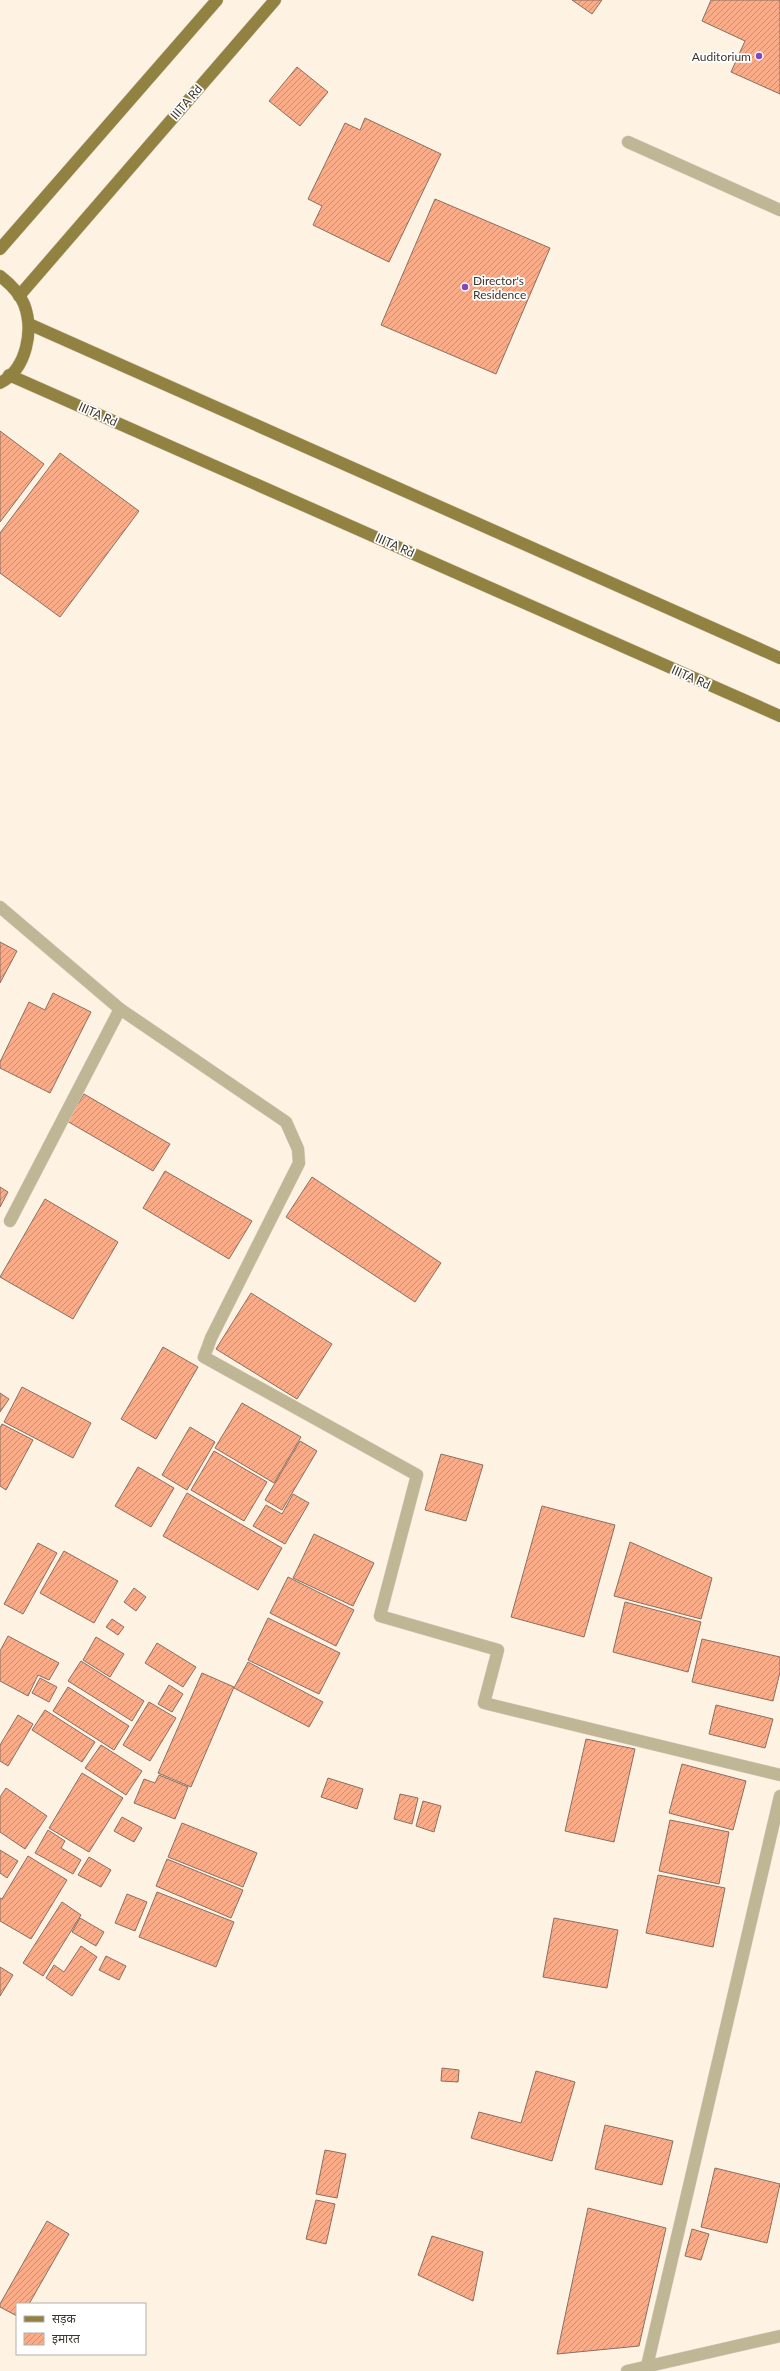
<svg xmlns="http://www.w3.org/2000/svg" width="780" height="2371" viewBox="0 0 780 2371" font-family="Lato,'Noto Sans Devanagari',sans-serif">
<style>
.building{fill:url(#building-hatch);stroke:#8a6f63}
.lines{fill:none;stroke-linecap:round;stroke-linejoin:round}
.minor-casing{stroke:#dbd0c2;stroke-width:13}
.major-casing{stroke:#dbd0c2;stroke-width:13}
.minor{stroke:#bfb695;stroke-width:12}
.major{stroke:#928241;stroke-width:12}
.poi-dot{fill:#8247bd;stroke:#fff;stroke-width:1.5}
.labels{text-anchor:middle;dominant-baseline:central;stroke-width:3.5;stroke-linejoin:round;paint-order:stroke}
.poi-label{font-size:12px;fill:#3e362d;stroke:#fff;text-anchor:end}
.street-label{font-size:12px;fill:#3e362d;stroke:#fff}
</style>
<defs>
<pattern id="building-hatch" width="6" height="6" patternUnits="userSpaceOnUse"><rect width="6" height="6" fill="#faac89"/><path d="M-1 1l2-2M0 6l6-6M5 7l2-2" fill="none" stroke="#cc8d70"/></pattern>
</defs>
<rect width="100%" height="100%" fill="#fef2e3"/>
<g class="building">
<polygon points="572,0 602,0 592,14"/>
<polygon points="711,0 780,0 780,94 731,72 745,41 702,21"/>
<polygon points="297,67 328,92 300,126 269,101"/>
<polygon points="365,118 441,154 389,262 313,225 322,206 308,199 345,123 360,130"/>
<polygon points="435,199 550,248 496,374 381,325"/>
<polygon points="0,431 44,464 0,522"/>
<polygon points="60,453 139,511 60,617 0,573 0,533"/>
<polygon points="0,942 17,951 0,983"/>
<polygon points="53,993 91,1012 50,1093 0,1068 0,1062 29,1002 45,1010"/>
<polygon points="84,1094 170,1144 153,1171 67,1121"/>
<polygon points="165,1171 252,1221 229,1259 143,1208"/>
<polygon points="312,1177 441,1263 415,1302 286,1217"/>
<polygon points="0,1187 8,1192 0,1207"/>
<polygon points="45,1199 118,1242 73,1319 0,1277"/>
<polygon points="251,1293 332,1344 297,1399 216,1349"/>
<polygon points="163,1347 198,1367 156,1439 121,1419"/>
<polygon points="22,1387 91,1423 73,1458 4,1422"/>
<polygon points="0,1393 9,1399 0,1412"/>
<polygon points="242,1403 301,1437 274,1483 215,1448"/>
<polygon points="2,1424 33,1440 6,1490 0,1486 0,1428"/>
<polygon points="190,1427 215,1442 187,1490 162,1475"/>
<polygon points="300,1441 317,1451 282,1510 265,1500"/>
<polygon points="214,1451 267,1482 244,1521 191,1490"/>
<polygon points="441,1454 483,1465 466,1521 425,1510"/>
<polygon points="138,1467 174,1488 151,1527 115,1506"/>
<polygon points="187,1493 282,1548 258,1590 163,1536"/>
<polygon points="293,1494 309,1503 285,1544 253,1526 266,1505 282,1514"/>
<polygon points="542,1506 615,1525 584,1637 511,1617"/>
<polygon points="314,1534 374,1563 353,1606 293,1578"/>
<polygon points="630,1542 712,1578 701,1619 614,1596"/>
<polygon points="38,1543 57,1553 23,1614 4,1604"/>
<polygon points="64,1551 118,1581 94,1623 40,1593"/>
<polygon points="288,1577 354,1610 336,1646 270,1613"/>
<polygon points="134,1588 146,1597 136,1611 124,1602"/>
<polygon points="625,1602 701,1622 688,1672 613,1652"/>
<polygon points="268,1618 340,1653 319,1694 248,1660"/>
<polygon points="112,1619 124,1627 118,1635 106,1627"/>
<polygon points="8,1636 59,1663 49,1680 38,1675 28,1696 0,1681 0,1651"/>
<polygon points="96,1637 124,1654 110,1677 83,1660"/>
<polygon points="702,1639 780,1657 780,1672 773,1701 692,1682"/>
<polygon points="157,1643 196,1667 183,1687 145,1663"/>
<polygon points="81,1661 144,1701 132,1721 68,1681"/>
<polygon points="248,1662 323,1702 309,1727 234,1688"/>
<polygon points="202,1673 234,1687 191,1787 158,1773"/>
<polygon points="40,1678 57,1687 49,1702 32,1693"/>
<polygon points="169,1685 183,1694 172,1712 158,1704"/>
<polygon points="68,1687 129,1726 114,1750 53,1711"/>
<polygon points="149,1702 176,1718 150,1761 123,1745"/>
<polygon points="716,1705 773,1719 765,1748 709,1734"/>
<polygon points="45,1710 95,1742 82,1762 32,1730"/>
<polygon points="18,1715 33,1724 8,1766 0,1761 0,1745"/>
<polygon points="586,1739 635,1749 614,1842 565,1831"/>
<polygon points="101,1745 142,1771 126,1795 85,1768"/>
<polygon points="682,1764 746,1781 733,1830 669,1813"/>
<polygon points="82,1773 123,1798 89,1852 49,1828"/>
<polygon points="159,1775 188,1787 175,1819 134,1803 144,1779 155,1783"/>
<polygon points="328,1778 363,1789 357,1809 321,1797"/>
<polygon points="6,1788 47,1816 25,1849 0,1832 0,1797"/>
<polygon points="400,1794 418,1798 412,1824 394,1819"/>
<polygon points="423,1801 441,1806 434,1832 416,1826"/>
<polygon points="122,1817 142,1828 134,1842 114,1831"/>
<polygon points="670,1820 729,1832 719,1884 659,1871"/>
<polygon points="182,1823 257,1853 243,1887 168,1857"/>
<polygon points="48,1830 65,1841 61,1848 81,1860 73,1874 35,1853"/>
<polygon points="0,1850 18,1861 7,1878 0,1873"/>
<polygon points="28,1856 67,1880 31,1939 0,1921 0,1898 2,1899"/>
<polygon points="89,1857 111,1870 101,1887 78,1875"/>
<polygon points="167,1859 243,1890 231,1918 156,1886"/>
<polygon points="658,1875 725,1888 713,1947 646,1933"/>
<polygon points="157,1892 234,1922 216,1967 139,1937"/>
<polygon points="127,1894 147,1902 135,1931 115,1923"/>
<polygon points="62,1902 81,1915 43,1976 23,1963"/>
<polygon points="80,1918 104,1932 96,1946 72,1932"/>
<polygon points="554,1918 618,1930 607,1988 543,1977"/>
<polygon points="81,1946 97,1957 72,1996 46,1978 54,1965 64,1972"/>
<polygon points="106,1956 126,1966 119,1980 99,1970"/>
<polygon points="0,1967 13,1975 0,1996"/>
<polygon points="442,2068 459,2070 458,2082 441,2081"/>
<polygon points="536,2071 575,2082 552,2161 471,2138 479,2112 521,2123"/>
<polygon points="605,2125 673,2141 662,2185 595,2169"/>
<polygon points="325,2150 346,2154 337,2198 316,2194"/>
<polygon points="715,2168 780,2184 767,2243 701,2227"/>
<polygon points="316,2200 335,2204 326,2244 306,2239"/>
<polygon points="588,2208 666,2228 639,2346 557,2354"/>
<polygon points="47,2221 69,2234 29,2304 17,2304 17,2316 0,2307 0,2304"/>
<polygon points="692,2229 709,2234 701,2260 685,2256"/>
<polygon points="432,2236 483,2252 473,2301 418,2275"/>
</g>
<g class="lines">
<g class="minor-casing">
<g id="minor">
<polyline points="628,142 780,210"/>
<polyline points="0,907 120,1009 286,1122 298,1149 299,1163 211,1338 204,1357 417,1475 380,1616 498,1650 484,1703 780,1775"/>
<polyline points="10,1221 120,1009"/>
<polyline points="647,2366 780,1796"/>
<polyline points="627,2371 780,2336"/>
</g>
</g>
<g class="major-casing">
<g id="major">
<polyline points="0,249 217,0"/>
<path d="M0,276C9,283 19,292 24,304C34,330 27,369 0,383"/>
<polyline points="19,296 275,0"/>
<polyline points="29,324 780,658"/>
<polyline points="9,375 780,716"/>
</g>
</g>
<use href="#minor" class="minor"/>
<use href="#major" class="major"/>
</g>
<g class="poi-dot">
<circle cx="759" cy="56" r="4"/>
<circle cx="465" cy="287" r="4"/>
</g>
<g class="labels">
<g class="poi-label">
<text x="751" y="56">Auditorium</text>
<text x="473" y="280" text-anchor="start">Director's<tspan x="473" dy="14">Residence</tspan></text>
</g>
<g class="street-label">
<text transform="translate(186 102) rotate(-49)">IIITA Rd</text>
<text transform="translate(98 414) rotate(24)">IIITA Rd</text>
<text transform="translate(395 545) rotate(24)">IIITA Rd</text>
<text transform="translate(691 677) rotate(24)">IIITA Rd</text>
</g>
</g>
<rect x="16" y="2303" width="130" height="52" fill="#ffffff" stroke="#b2afab"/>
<rect x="24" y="2316" width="20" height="6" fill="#928241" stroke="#b2afab"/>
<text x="52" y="2323" font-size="12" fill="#3e362d">सड़क</text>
<rect x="24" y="2333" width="20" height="12" fill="url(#building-hatch)" stroke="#b2afab"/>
<text x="52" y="2343" font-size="12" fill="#3e362d">इमारत</text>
</svg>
